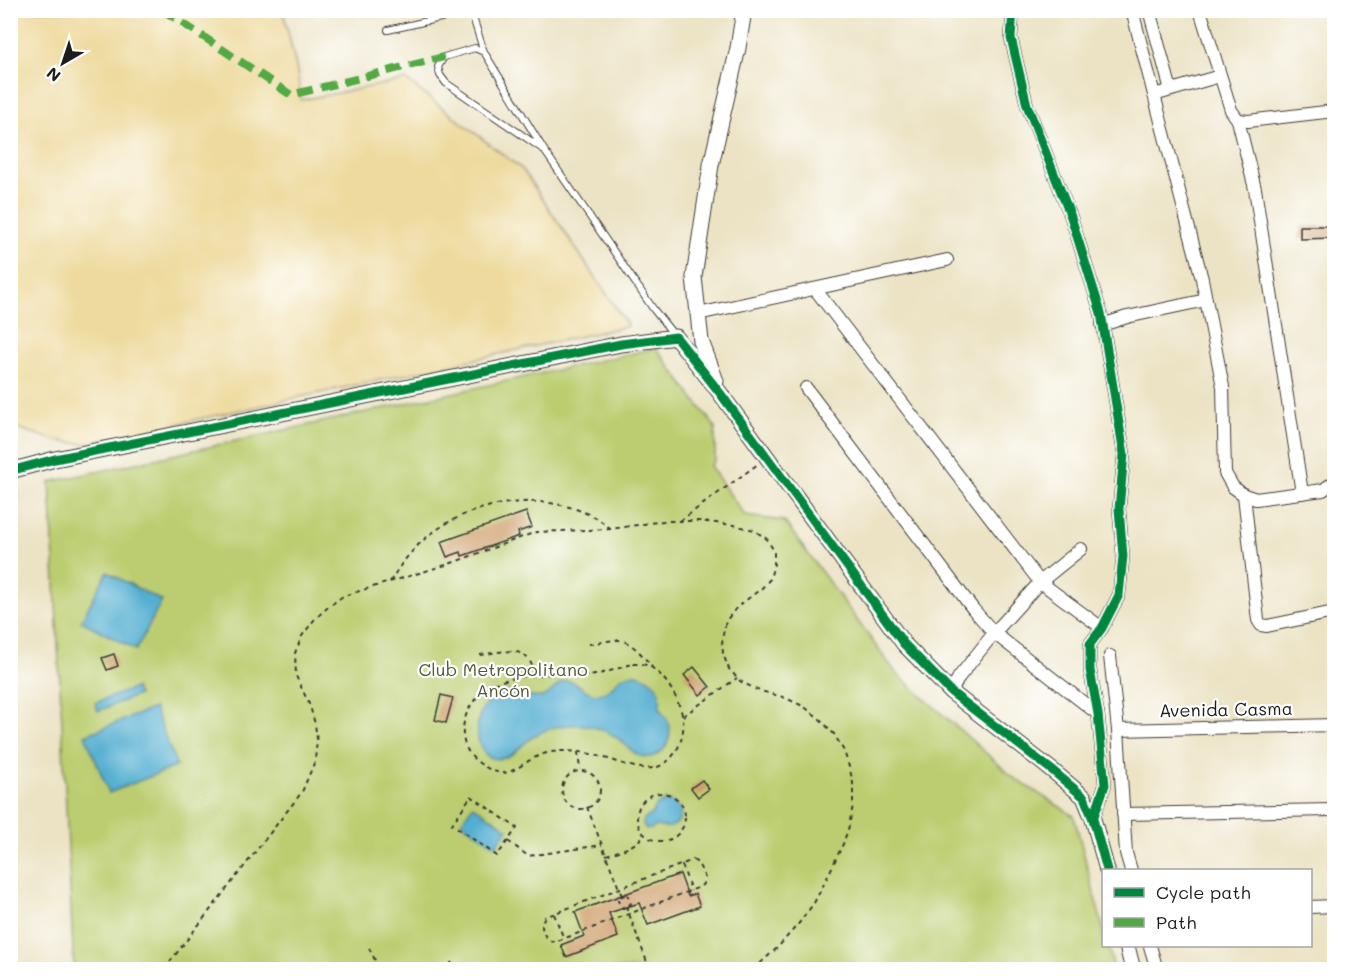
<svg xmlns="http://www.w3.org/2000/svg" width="1345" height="980" viewBox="0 0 1345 980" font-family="Mali,sans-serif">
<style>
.green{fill:#bbcd70;stroke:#6c7446;stroke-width:1.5}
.sand{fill:#eeda9e;stroke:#857b5d;stroke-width:1.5}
.water{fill:#52aed0;stroke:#376576;stroke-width:1.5}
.building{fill:#cd9d68}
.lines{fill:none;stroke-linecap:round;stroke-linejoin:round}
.service-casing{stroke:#3b3a35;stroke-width:8}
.minor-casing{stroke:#3b3a35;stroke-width:14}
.tertiary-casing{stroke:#3b3a35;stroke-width:17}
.path{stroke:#3b3a35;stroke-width:2;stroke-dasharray:4.5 4.5;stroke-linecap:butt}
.service{stroke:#fff;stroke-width:6}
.minor{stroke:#fff;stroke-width:12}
.tertiary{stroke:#fff;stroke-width:15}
.quiet{stroke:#52a943;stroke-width:8;stroke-dasharray:15 8;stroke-linecap:butt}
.cycleway-casing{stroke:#fff;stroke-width:13}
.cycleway{stroke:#00873e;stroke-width:9}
.labels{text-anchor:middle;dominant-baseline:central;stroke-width:4.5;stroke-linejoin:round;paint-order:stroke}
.park-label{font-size:18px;fill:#545a39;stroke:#fff}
.street-label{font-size:18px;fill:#1c1c1c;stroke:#fff}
</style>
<rect width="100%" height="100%" fill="#fff"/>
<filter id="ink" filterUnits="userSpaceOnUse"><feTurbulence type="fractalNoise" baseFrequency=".0167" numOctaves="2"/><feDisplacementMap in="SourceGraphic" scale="12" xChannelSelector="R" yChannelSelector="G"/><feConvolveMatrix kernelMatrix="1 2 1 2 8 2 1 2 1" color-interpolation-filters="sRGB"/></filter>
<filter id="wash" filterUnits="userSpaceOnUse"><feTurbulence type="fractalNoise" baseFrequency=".008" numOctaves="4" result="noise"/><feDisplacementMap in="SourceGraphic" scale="24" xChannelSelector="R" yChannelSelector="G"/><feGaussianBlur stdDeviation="1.35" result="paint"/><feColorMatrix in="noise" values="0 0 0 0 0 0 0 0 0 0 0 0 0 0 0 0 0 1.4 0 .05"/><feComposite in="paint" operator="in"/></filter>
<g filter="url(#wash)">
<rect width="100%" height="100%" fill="#ece3c4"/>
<polygon class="green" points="656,348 715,427 715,460 710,466 745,516 784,521 896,673 1014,778 1074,816 1103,928 1104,946 1108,946 1114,969 74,969 50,482"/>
<polygon class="sand" points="11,10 283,11 297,71 301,100 406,80 523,170 628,326 84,444 58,441 11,426"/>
<g class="water">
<polygon points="107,572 162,601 136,650 81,621"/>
<path d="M633,674C644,674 657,682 660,694C661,699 659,703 660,708C661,713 665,715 667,719C673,731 669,749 656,755C637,764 628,744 614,736C607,731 598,728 589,726C567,722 542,728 525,743C518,749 513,756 503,758C479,764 474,733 479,717C484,701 501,688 518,692C527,694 534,700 544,696C553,693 557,682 566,681C580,680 585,698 603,693C616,689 613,677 633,674Z"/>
<polygon points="135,688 138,695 98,711 95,703"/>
<polygon points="154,708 177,766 109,793 85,735"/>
<path d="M665,801C689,802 684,835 657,826L651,829H646L643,825L644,819L652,814L657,805Z"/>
<polygon points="473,805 508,829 496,846 461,822"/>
</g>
<g id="blocks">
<g class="building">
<polygon points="1300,226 1335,226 1335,238 1300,239"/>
<polygon points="526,512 532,527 518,532 519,536 462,556 461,552 447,557 441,542"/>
<polygon points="114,654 118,666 107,670 102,658"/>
<polygon points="694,667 710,687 700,695 684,675"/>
<polygon points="441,695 453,698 446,723 435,720"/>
<polygon points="702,780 709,789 698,797 691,788"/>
<polygon points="680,874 688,896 695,894 700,906 648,925 639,903 609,913 618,937 566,957 561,945 584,936 575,912"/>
</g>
</g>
</g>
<g filter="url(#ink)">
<use href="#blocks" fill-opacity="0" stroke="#3b3a35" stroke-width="1.5"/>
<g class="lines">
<g class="service-casing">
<g id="service">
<polyline points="388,30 471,11 484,52"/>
<polyline points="544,150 446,83 440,75 438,67 444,57 475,48 484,52 544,150 654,310 674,335"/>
</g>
</g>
<g class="minor-casing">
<g id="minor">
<polyline points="1013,10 1011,38 1027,105 1071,217 1101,313 1124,454 1119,509 1123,556 1119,595 1102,628 1090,644 1090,670 1098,714 1105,785 1093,819"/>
<polyline points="1132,10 1202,279 1223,387 1225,473 1233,487 1244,495 1256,499 1323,490 1334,482"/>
<polyline points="1149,10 1171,90"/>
<polyline points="1200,10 1231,110 1238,120 1255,189 1302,493"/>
<polyline points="1154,95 1220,76"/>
<polyline points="1238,120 1248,121 1334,111"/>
<polyline points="815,289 1040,582 1102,628"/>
<polyline points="698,314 947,260"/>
<polyline points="1102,325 1127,317 1206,300"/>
<polyline points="806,388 973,609 994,633 1098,714"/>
<polyline points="1244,495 1258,620 1261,625 1267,626 1334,612"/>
<polyline points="1110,656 1118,730 1126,853 1131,870"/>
<polyline points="951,692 959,677 994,633 1040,582 1081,549"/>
<polyline points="1118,730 1334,725"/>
<polyline points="1123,814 1334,810"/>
<polyline points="1310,907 1334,906"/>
<polyline points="1150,946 1157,970"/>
</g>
</g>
<g class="tertiary-casing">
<g id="tertiary">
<polyline points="716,381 701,341 694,277 711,165 738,48 744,10"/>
<polyline points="10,471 55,459 621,344 676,337 720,393 904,644 951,692 1053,771 1084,797 1093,819 1107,870"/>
<polyline points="1127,946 1133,970"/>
</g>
</g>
<g class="path">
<polyline points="680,521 758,464"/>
<path d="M390,582C403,559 421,539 444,525C491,496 566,491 610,528"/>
<path d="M589,644C599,643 609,640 618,640C632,641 644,657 652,667"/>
<path d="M480,655C505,651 529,643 535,676"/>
<path d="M633,664C637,664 642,664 646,665C664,671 681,702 683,720C685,737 677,758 660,766C639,774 615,759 594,755C584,752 573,751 563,751C552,751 541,754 532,759C523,764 514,772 503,773C497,773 488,769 482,765C450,745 462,704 490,686C507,676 550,673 570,675C575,675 580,676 584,676C600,676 617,668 633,664Z"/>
<polyline points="683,716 737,678"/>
<polyline points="578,752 580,770"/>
<circle cx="581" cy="790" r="19"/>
<circle cx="661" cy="817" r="24"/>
<polygon points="471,796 517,828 497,856 452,824"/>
<polyline points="587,807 622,896"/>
<polyline points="508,841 528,856 602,845"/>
<path d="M606,855C622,850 633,848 644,835"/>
<path d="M693,860L698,863L705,878L703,884L700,887L555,942C544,941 538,925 545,917Z"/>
<polyline points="682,865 691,891"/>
<polygon points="627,894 631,904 621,908 617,898"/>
<polyline points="626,906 650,970"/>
<polyline points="554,914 564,939"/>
<polyline points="369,948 380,970"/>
<polyline points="166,970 169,963 302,792 315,761 317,739 315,724 310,706 296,676 295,653 302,636 314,620 328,607 343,596 449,564 536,532 611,529 663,521 699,521 734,525 754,530 767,539 774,551 774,564 770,579 762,588 737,607 726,621 722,639 723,654 729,669 740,681 757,690 783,697 803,706 819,718 834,734 844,751 850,770 853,783 853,805 849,826 843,844 825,882 814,903 800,922 778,947 753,970"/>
<polyline points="444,970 452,962"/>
</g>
<use href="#service" class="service"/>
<use href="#minor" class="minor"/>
<use href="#tertiary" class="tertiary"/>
<polyline class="quiet" points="163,10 291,95 444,57"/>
<g class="cycleway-casing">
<g id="cycleway">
<polyline points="1013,10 1011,38 1027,105 1071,217 1101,313 1124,454 1119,509 1123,556 1119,595 1102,628 1090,644 1090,670 1098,714 1105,785 1093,819"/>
<polyline points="10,471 55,459 621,344 676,337 720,393 904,644 951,692 1053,771 1084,797 1093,819 1107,870"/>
</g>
</g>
<use href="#cycleway" class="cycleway"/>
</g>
</g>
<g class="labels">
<g class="park-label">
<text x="503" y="669">Club Metropolitano<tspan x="503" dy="21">Ancón</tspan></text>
</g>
<g class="street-label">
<text transform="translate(1226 709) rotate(-1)">Avenida Casma</text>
</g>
</g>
<rect width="1345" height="980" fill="none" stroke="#fff" stroke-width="36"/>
<rect x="1102" y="869" width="210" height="78" fill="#ffffff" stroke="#a4a4a4" stroke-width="1.5"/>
<rect x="1114" y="888" width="30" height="9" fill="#00873e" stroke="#a4a4a4" stroke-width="1.5"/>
<text x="1156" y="899" font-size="18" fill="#1c1c1c">Cycle path</text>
<rect x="1114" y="918" width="30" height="9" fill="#52a943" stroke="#a4a4a4" stroke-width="1.5"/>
<text x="1156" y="929" font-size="18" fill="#1c1c1c">Path</text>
<g transform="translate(63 63) rotate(219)" stroke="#ffffff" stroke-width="4.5" paint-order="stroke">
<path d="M0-4.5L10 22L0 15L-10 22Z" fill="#1c1c1c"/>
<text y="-9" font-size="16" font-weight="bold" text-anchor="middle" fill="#1c1c1c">N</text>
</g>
</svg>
